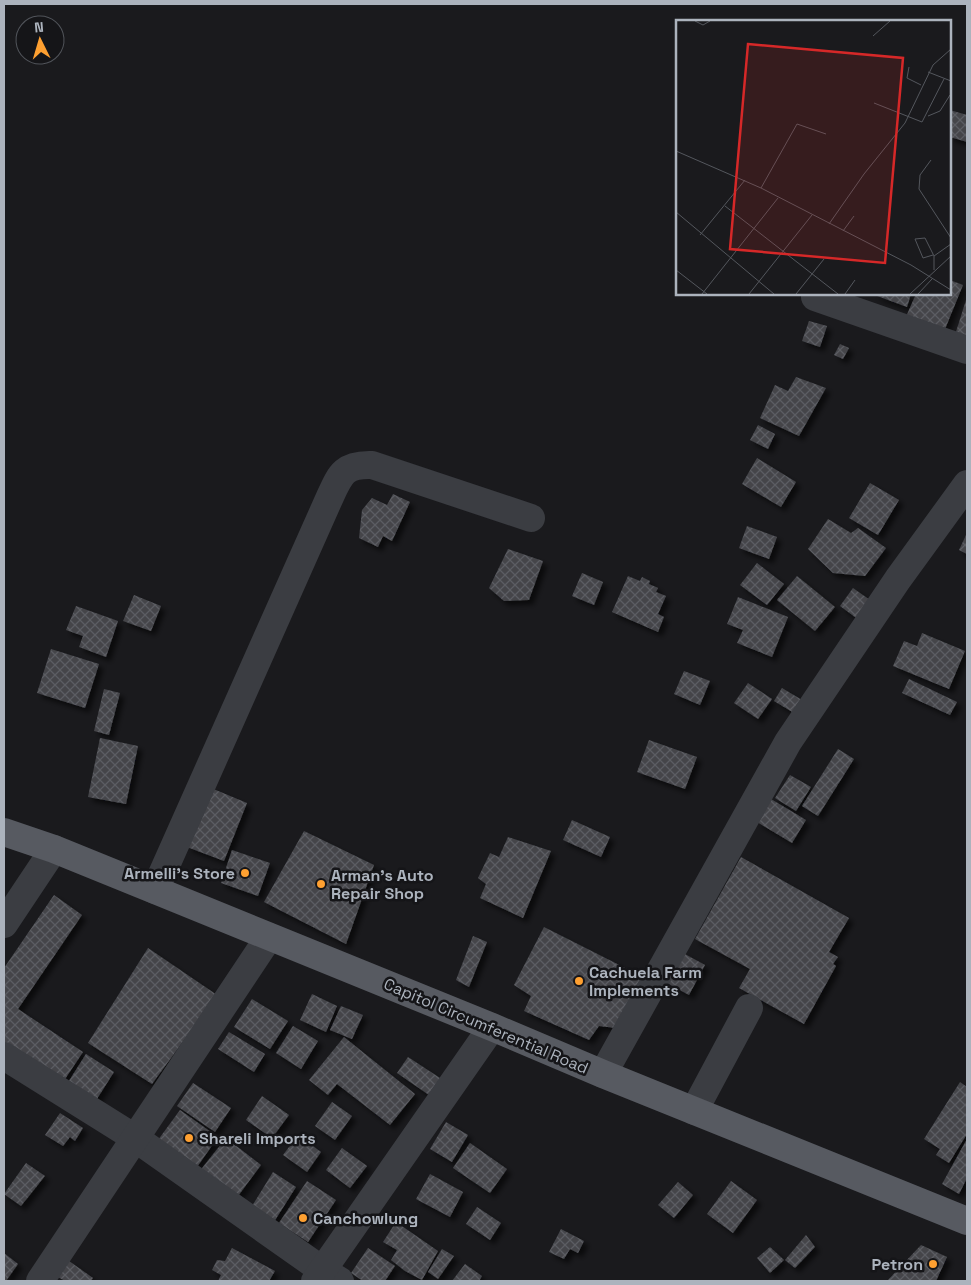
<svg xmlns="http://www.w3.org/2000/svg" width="971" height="1285" viewBox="0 0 971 1285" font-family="'Space Grotesk',sans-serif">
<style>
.building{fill:url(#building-cross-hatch);filter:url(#shadow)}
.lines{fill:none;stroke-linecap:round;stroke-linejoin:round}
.minor{stroke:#3b3d42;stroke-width:28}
.major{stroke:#575a61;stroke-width:28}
.poi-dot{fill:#fea031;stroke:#151518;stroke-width:2}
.labels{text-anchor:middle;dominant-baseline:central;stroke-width:5;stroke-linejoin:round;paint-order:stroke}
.poi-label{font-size:16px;font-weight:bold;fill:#acb3bd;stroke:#151518;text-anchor:start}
.street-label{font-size:16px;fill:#acb3bd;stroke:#151518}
.inset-road{fill:none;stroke:#54575d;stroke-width:1}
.view{fill:#d62828;fill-opacity:0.15;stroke:#d62828;stroke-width:2.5}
.inset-edge{fill:none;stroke:#acb3bd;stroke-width:2.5}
</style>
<defs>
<pattern id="building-cross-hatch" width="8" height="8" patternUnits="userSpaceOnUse" patternTransform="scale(1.25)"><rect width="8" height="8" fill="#44454a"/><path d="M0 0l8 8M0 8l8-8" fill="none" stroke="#5c5d62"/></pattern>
<filter id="shadow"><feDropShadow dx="4.5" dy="4.5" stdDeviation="2.5" flood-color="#0009"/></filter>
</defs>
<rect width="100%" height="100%" fill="#1a1a1d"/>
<g class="building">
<polygon points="950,110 967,115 967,142 950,137"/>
<polygon points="950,280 963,285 943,334 905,319 916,294 950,294"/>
<polygon points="872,294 911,294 907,307"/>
<polygon points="967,297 967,339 955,335"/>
<polygon points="809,321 827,326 820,347 802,341"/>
<polygon points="840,344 849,348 843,359 834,355"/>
<polygon points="796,377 826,388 799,436 760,418 775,385 788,391"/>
<polygon points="758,425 775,434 768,449 750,440"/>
<polygon points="757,458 796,482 781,507 742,484"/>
<polygon points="870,483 899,500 878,535 849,518"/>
<polygon points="393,494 410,502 392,541 383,536 378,547 359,538 362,510 372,498 387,505"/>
<polygon points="828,519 851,533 858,528 886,548 865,576 833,573 808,549"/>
<polygon points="747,526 777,537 769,559 739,548"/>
<polygon points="967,533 967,554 959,550"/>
<polygon points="508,549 543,561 529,600 504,601 489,588"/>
<polygon points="757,563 784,584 767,605 740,585"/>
<polygon points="582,573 603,582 594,605 572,596"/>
<polygon points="628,576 640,581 642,577 650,581 649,584 658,588 656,592 666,596 658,614 664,617 658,632 612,612"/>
<polygon points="797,576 835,607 815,631 777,600"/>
<polygon points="853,588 877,605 863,623 840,606"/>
<polygon points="134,595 161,606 151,631 123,621"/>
<polygon points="738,597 788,617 772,657 737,643 743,630 727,624"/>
<polygon points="76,606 118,621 106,657 79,647 83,636 66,630"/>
<polygon points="922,633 965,651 949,689 893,666 904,641 917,646"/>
<polygon points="51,649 99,664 85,708 37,693"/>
<polygon points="684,671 710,681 700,705 674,694"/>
<polygon points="909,679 957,702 950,715 902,693"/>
<polygon points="748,683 772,699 758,719 734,703"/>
<polygon points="782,688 802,700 794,713 774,701"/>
<polygon points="104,689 120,693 109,735 94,731"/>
<polygon points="100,738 138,746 126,804 88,797"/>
<polygon points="649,740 697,757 685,789 637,772"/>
<polygon points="838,749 854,759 818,816 802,806"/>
<polygon points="790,775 811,787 796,811 775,798"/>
<polygon points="211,788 247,803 224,861 187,847"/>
<polygon points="771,799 806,820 792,843 757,822"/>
<polygon points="572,820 610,837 601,857 563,840"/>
<polygon points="304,831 374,865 346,944 264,902"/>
<polygon points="508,837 551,851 523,918 480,898 486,884 478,878 490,853 499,857"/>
<polygon points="232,850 270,863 258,896 221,883"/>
<polygon points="741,857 849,918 829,952 838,957 833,964 836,966 804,1024 739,988 750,969 695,939"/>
<polygon points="54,895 82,915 18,1009 83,1052 61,1085 4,1049 4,968"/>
<polygon points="544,927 645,978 616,1028 599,1026 589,1040 524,1011 531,996 514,985"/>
<polygon points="473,936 487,942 469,987 456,980"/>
<polygon points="148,948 217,995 152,1084 88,1043"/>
<polygon points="683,953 705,965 689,995 667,983"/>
<polygon points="312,994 337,1006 326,1032 300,1020"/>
<polygon points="252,999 288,1021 270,1049 234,1027"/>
<polygon points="341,1006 363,1015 352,1039 330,1030"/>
<polygon points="293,1026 318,1041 301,1069 276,1053"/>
<polygon points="229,1032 265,1054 254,1072 218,1049"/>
<polygon points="344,1037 415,1094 390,1125 337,1084 328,1095 309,1080"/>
<polygon points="86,1054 114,1072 95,1102 67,1084"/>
<polygon points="408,1057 440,1078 429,1095 397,1073"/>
<polygon points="960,1082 967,1087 967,1134 949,1163 936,1155 940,1149 924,1139"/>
<polygon points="193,1083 231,1108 215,1132 177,1106"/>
<polygon points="262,1096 289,1115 272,1138 246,1120"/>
<polygon points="332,1102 352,1116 335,1140 315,1126"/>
<polygon points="180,1110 218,1137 197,1167 158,1140"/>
<polygon points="60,1113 83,1128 75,1141 70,1137 63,1146 45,1135"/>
<polygon points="446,1122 468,1135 452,1162 430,1149"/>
<polygon points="298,1135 321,1152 307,1172 283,1155"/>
<polygon points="226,1138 261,1165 235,1200 199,1172"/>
<polygon points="967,1139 967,1178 959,1194 942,1184"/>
<polygon points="470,1143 507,1169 490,1193 453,1168"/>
<polygon points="342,1148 367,1166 350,1188 326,1170"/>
<polygon points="26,1163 45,1176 21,1206 4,1194"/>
<polygon points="273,1172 296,1187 272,1225 249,1211"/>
<polygon points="430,1174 463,1192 450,1217 416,1199"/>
<polygon points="307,1181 336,1200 308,1242 279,1223"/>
<polygon points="731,1181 757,1200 733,1233 707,1214"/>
<polygon points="678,1182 693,1195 674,1218 658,1205"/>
<polygon points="477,1207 501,1223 490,1240 466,1224"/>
<polygon points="396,1222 438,1251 422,1280 405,1271 391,1260 397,1250 383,1242"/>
<polygon points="561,1229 584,1241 578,1253 570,1249 564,1259 549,1252"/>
<polygon points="806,1235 815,1247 795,1268 785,1260"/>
<polygon points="921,1245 947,1257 936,1281 887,1281"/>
<polygon points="770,1247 784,1260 770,1273 757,1258"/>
<polygon points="232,1248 275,1271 269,1281 218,1281 221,1275 212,1270 217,1260 225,1261"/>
<polygon points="368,1248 395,1266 385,1281 363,1281 351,1273"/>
<polygon points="442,1249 454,1256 438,1279 428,1272"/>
<polygon points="4,1253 18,1264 6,1281 4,1281"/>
<polygon points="69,1261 93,1278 91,1281 65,1281 58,1277"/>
<polygon points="465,1264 482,1276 479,1281 452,1281"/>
</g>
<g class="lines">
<g class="minor">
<polyline points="815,297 967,350"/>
<path d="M155,890L329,499C340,475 343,464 372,465L531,518"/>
<polyline points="4,924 54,849"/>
<polyline points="4,1056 135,1138 322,1270 340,1281"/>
<polyline points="603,1074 788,742 898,579 967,484"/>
<polyline points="694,1111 749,1008"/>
<polyline points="40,1281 269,937"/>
<polyline points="315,1281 492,1027"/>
</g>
<polyline class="major" points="4,832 54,849 155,890 492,1027 603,1074 967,1221"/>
</g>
<g class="poi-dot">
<circle cx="245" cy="873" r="5"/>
<circle cx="321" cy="884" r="5"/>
<circle cx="579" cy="981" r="5"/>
<circle cx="189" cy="1138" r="5"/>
<circle cx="303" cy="1218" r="5"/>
<circle cx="933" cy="1264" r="5"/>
</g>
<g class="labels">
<g class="poi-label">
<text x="235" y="873" text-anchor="end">Armelli's Store</text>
<text x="331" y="875">Arman's Auto<tspan x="331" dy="18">Repair Shop</tspan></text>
<text x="589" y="972">Cachuela Farm<tspan x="589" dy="18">Implements</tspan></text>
<text x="199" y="1138">Shareli Imports</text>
<text x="313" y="1218">Canchowlung</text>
<text x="923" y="1264" text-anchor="end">Petron</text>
</g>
<g class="street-label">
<text transform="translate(486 1026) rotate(23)">Capitol Circumferential Road</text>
</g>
</g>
<g transform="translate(676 20)">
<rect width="275" height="275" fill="#1a1a1d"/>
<path class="inset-road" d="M19,1L27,5L34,1M197,16L214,1M233,47L231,58L245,65M252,52L275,61M198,83L246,102L268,59M252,96L264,91L274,75M0,131L85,168L235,245L275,270M255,140L244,155L243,169L275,218M85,168L121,104L150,114M49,186L162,274M0,192L98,274M153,204L188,154L229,103L257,45L275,29M167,211L178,196M24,215L69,160M257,235L247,238L239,219L249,218L258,236M0,250L31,274M258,250V236L275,224M26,274L102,178M73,274L136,195M120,274L148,239M169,274L179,260M234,274L275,236M242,274L256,259"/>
<path class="view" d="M72,24L227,38L209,243L54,229Z"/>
<rect width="275" height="275" class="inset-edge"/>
</g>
<rect width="971" height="1285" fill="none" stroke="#acb3bd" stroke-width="10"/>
<g transform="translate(40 40) rotate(355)"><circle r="24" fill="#151518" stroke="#51545a"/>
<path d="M0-4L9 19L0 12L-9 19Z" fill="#fea031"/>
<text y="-8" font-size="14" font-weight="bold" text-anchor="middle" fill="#acb3bd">N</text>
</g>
</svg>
